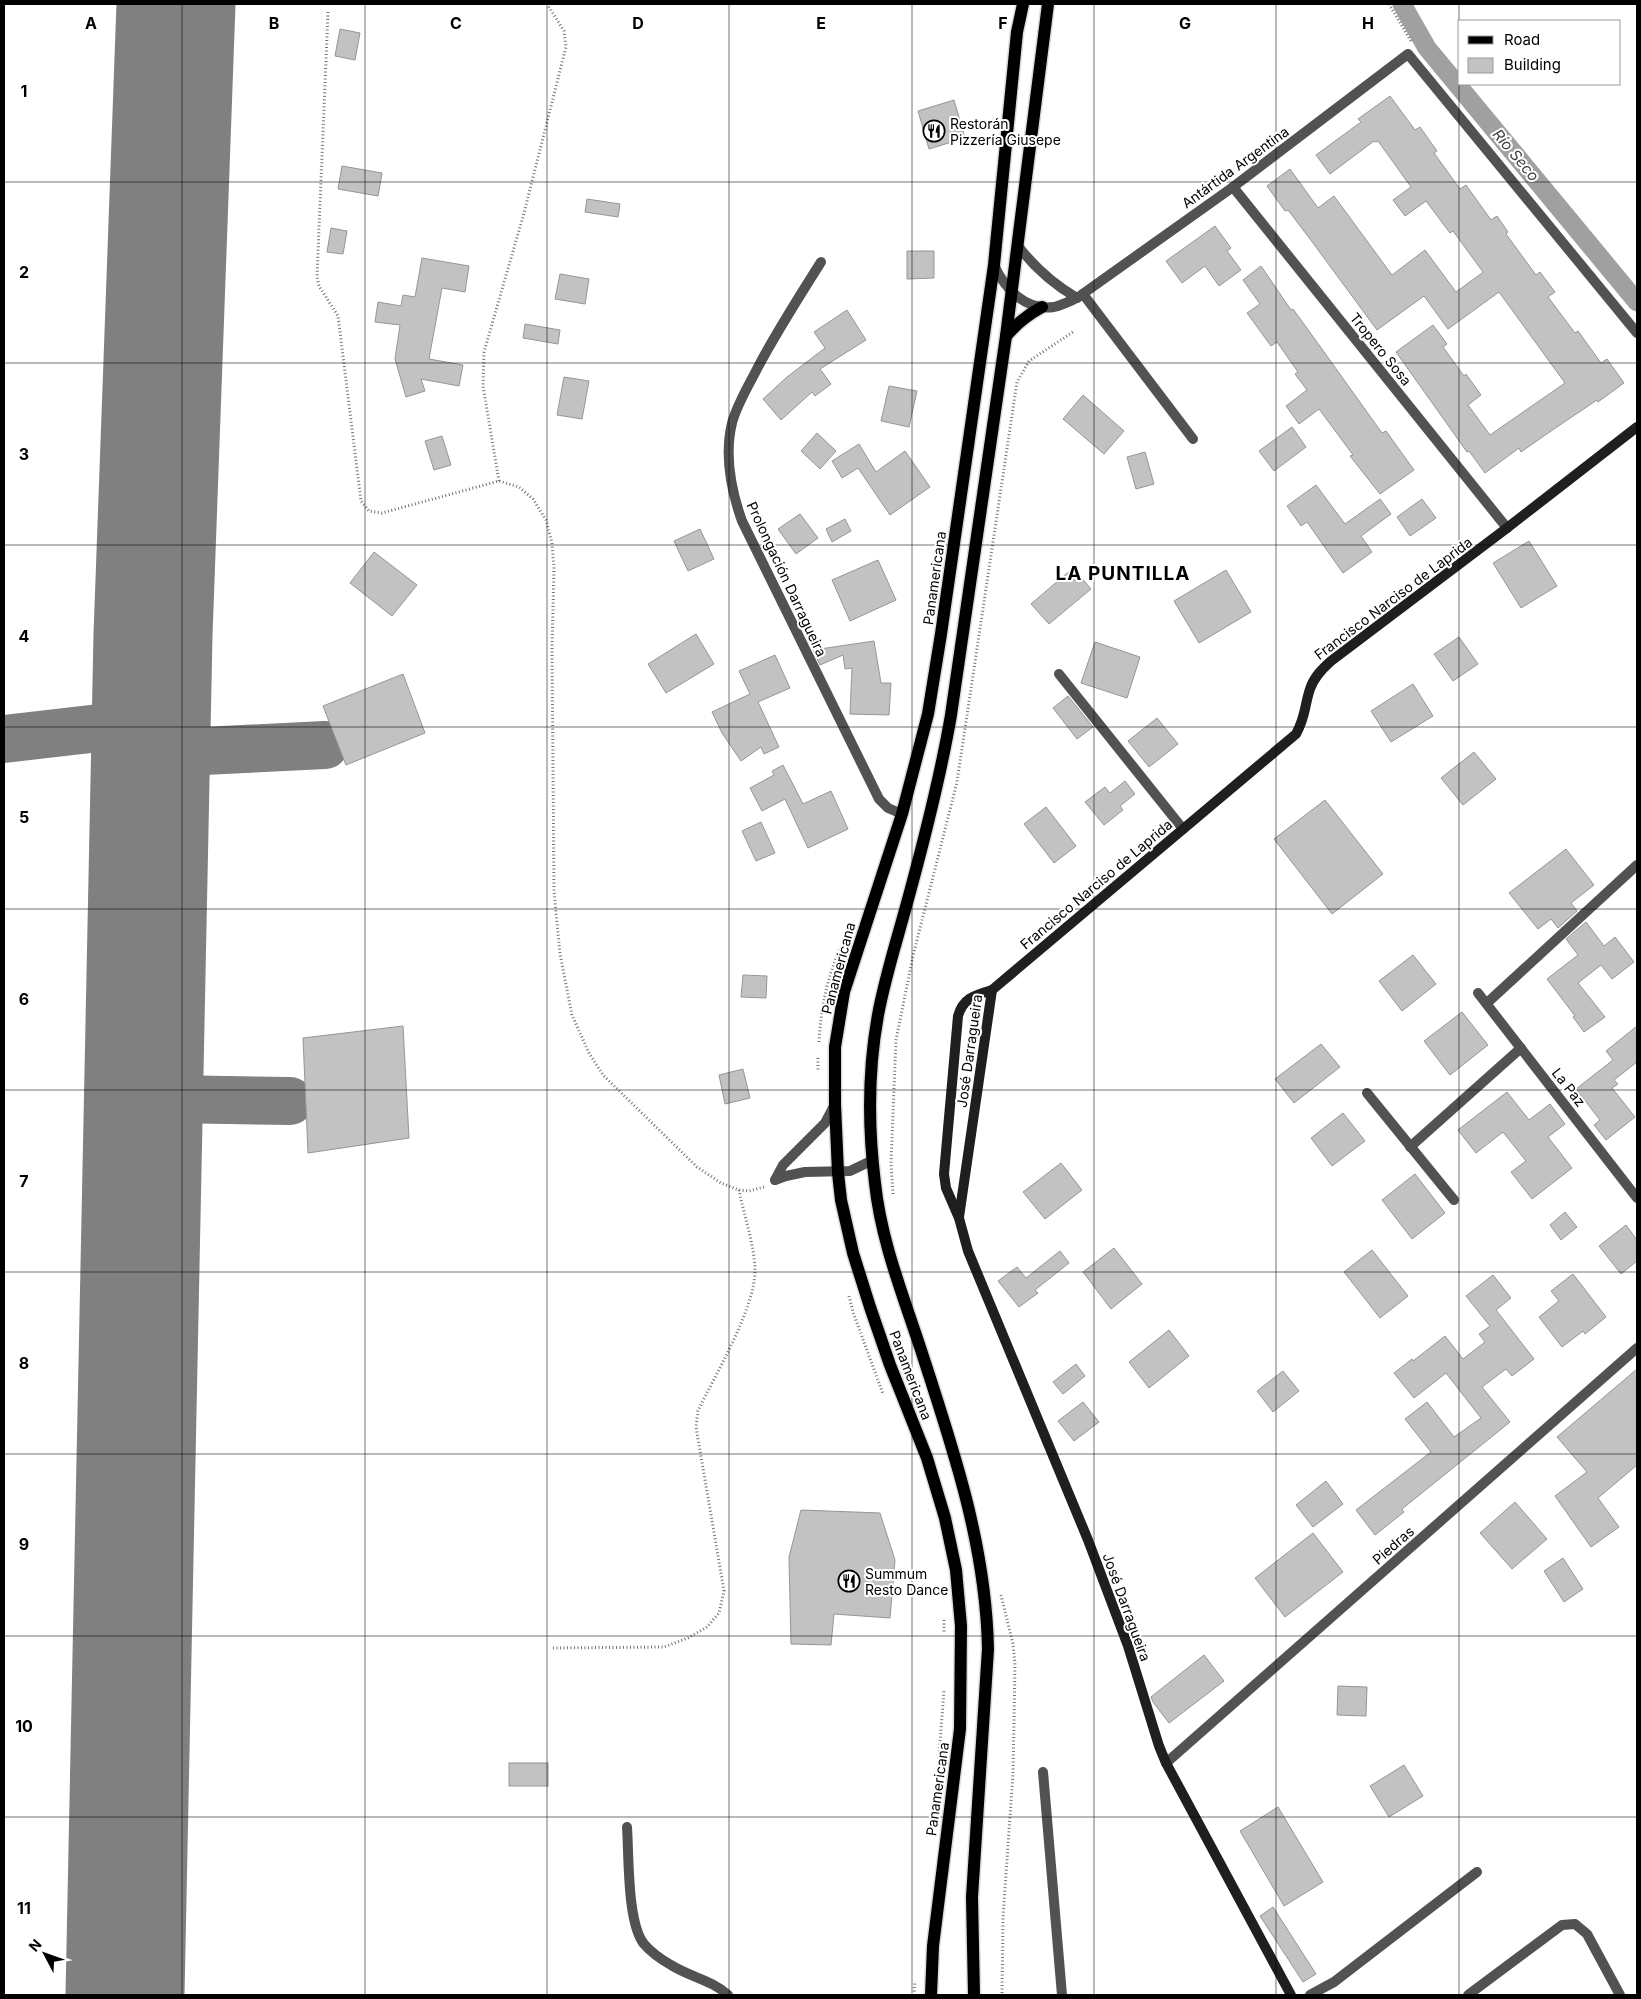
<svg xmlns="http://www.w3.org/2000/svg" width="1641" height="1999" viewBox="0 0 1641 1999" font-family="Inter,sans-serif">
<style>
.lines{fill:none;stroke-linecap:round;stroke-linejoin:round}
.canal{stroke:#a0a0a0;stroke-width:19}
.taxiway{stroke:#808080;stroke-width:48}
.runway{stroke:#808080;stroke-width:119}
.building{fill:#c2c2c2;stroke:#969696}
.primary-casing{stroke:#dbdbdb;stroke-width:15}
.path{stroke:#747474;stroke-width:3;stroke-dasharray:1 2.5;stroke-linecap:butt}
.lane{stroke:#525252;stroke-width:10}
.street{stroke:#525252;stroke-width:10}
.secondary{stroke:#1f1f1f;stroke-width:10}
.primary{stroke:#000;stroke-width:12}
.grid{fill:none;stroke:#000;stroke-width:1;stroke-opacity:0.55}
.labels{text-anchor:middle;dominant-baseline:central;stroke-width:4;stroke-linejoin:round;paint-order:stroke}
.poi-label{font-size:14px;fill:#000;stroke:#fff;text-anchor:start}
.street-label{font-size:14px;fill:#000;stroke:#fff}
.water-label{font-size:15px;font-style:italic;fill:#414141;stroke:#fff}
.district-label{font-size:19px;font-weight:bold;letter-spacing:1px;fill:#000;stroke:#fff}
.grid-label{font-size:16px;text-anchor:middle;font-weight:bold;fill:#000;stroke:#fff;stroke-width:4;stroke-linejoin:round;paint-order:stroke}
</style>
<rect width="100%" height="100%" fill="#fff"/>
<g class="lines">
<polyline class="canal" points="1402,4 1427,48 1637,302"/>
<g class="taxiway">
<polyline points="152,664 167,720 189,745"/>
<polyline points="4,739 151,722"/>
<path d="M149,797C166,777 178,760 203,751L325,745"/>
<path d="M144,1063C149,1085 148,1088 168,1099"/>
<path d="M142,1140C149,1119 150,1113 168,1099L290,1101"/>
</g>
<polyline class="runway" points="125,1995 153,635 176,4"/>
</g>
<g class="building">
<polygon points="340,29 360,33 355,60 335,56"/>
<polygon points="1390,96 1415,130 1420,127 1437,151 1434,153 1460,189 1466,185 1491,220 1497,216 1508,232 1506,234 1536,275 1540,272 1555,292 1548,297 1575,333 1578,331 1601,363 1607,359 1624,383 1598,402 1597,400 1551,431 1521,452 1519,448 1485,473 1469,451 1467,452 1396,352 1433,325 1447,344 1443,347 1464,376 1466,374 1481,395 1468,405 1490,435 1565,383 1499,292 1448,329 1424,296 1377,330 1310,239 1288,210 1285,211 1267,186 1290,169 1318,208 1334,196 1392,275 1425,250 1456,292 1482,273 1483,272 1453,231 1450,233 1426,201 1405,216 1393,200 1411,187 1378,141 1375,142 1374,141 1330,174 1316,155 1361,122 1358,119"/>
<polygon points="954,100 965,138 929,149 918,111"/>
<polygon points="342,166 382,173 378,196 338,189"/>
<polygon points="587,199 620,204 618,217 585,212"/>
<polygon points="1215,226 1231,248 1227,251 1241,270 1219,286 1205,266 1182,283 1166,261"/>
<polygon points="331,228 347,231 343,254 327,252"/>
<polygon points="907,251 934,251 934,278 907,279"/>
<polygon points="422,258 469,266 465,292 442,288 429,359 463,365 459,386 421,379 425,391 406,397 395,359 400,325 375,322 378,302 401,306 403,295 415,297"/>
<polygon points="1261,266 1291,310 1293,309 1309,331 1382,433 1386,431 1414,470 1380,494 1350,456 1353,455 1319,409 1299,424 1286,406 1307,390 1295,374 1298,372 1277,342 1271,346 1247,313 1260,304 1243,280"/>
<polygon points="560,274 589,279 585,304 555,299"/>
<polygon points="847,310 866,340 820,369 831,384 815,396 812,392 781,420 763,399 787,377 825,348 814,332"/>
<polygon points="525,324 560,330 558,344 523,338"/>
<polygon points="564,377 589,381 582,419 557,415"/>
<polygon points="889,386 917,391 909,427 881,421"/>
<polygon points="1083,395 1124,431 1104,454 1063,419"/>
<polygon points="1292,427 1306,447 1274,471 1259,451"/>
<polygon points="817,433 836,451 820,469 801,451"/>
<polygon points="442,436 451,465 434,470 425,441"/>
<polygon points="859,444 876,472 905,451 930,487 890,515 858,468 842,478 832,461"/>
<polygon points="1145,452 1154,484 1136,489 1127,457"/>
<polygon points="1316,485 1345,524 1380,499 1391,514 1361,536 1372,552 1343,573 1307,522 1301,526 1287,506"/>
<polygon points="1422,499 1436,518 1410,536 1397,517"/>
<polygon points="800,514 818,538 796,554 778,529"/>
<polygon points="845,519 851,531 832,542 826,529"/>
<polygon points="700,529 714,559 688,571 674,541"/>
<polygon points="1529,541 1557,586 1521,608 1493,563"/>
<polygon points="374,552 417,585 392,616 350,583"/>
<polygon points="878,560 896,600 850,621 832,580"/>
<polygon points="1073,568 1091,589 1049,624 1031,604"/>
<polygon points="1226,570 1251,612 1199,643 1174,601"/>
<polygon points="696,634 714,664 666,693 648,664"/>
<polygon points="1459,637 1478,664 1453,681 1434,654"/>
<polygon points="874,641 881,683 891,683 889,715 850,714 852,668 845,669 843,655 820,665 813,650"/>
<polygon points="1095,642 1140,657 1127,698 1081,683"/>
<polygon points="775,655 790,688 758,702 779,747 764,754 761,747 741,761 722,733 712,712 750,694 739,671"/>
<polygon points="403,674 425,733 346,765 323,706"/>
<polygon points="1413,684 1433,716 1391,742 1371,711"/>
<polygon points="1068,696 1093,727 1077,739 1053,708"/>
<polygon points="1157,718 1178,744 1149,767 1128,741"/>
<polygon points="1474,752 1496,779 1463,805 1441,778"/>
<polygon points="783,765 803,804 831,791 848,829 808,848 785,799 762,811 750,788 774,775 772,771"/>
<polygon points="1125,781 1135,794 1120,806 1123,810 1104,825 1085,802 1105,787 1110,793"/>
<polygon points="1325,800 1383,874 1332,914 1274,839"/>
<polygon points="1046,807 1076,846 1054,863 1024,824"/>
<polygon points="761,822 775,853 756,861 742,831"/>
<polygon points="1566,849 1594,885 1571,903 1577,911 1558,928 1551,919 1538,929 1509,893"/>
<polygon points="1586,922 1604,946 1615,937 1634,962 1612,979 1601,965 1578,983 1605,1017 1584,1032 1573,1017 1575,1016 1547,979 1578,955 1566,939"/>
<polygon points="1413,955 1436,984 1402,1011 1379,981"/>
<polygon points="743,975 767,976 766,998 741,997"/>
<polygon points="1462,1012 1488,1045 1450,1075 1424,1041"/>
<polygon points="403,1026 409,1138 308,1153 303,1038"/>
<polygon points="1637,1026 1637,1062 1614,1080 1618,1084 1612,1088 1635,1117 1606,1140 1594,1125 1600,1120 1576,1089 1613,1060 1606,1051"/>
<polygon points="1321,1044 1340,1067 1294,1103 1275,1079"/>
<polygon points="743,1069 750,1098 725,1104 719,1075"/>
<polygon points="1507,1092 1529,1120 1550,1104 1565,1124 1548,1137 1572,1168 1532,1199 1511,1172 1526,1161 1503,1132 1476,1153 1458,1130"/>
<polygon points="1343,1113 1365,1141 1332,1166 1311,1138"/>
<polygon points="1061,1163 1082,1190 1045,1219 1023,1192"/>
<polygon points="1415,1174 1445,1213 1412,1239 1382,1200"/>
<polygon points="1565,1212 1577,1227 1561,1240 1550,1225"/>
<polygon points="1626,1225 1637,1240 1637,1261 1621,1274 1599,1246"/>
<polygon points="1114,1248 1142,1284 1111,1309 1083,1272"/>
<polygon points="1372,1250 1408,1296 1380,1318 1344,1272"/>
<polygon points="1060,1251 1069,1263 1035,1290 1038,1293 1019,1307 998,1281 1017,1267 1026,1278"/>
<polygon points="1573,1274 1606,1317 1585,1334 1583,1331 1562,1347 1539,1317 1559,1301 1551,1291"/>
<polygon points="1493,1275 1511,1298 1496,1310 1534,1359 1512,1376 1506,1369 1482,1387 1510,1422 1402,1509 1404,1512 1375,1535 1356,1510 1431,1452 1405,1419 1427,1402 1454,1437 1481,1418 1446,1373 1414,1398 1394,1373 1412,1359 1413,1361 1445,1336 1463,1359 1485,1342 1479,1334 1490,1326 1466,1296"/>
<polygon points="1169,1330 1189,1356 1149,1388 1129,1362"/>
<polygon points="1076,1364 1085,1376 1063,1394 1053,1382"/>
<polygon points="1637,1369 1637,1465 1598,1498 1619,1527 1591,1547 1555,1496 1587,1472 1557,1437"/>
<polygon points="1283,1371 1299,1391 1273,1412 1257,1391"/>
<polygon points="1083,1402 1099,1422 1074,1441 1058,1421"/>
<polygon points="1326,1481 1343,1504 1313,1527 1296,1505"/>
<polygon points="1515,1502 1547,1539 1512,1569 1480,1533"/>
<polygon points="801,1510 880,1513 895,1560 890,1618 834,1614 831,1645 791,1644 789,1557"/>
<polygon points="1313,1533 1343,1572 1285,1617 1255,1578"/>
<polygon points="1563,1558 1583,1589 1564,1602 1544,1571"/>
<polygon points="1204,1655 1224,1681 1169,1723 1153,1702 1151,1697"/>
<polygon points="1338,1686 1367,1687 1366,1716 1337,1715"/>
<rect x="509" y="1763" width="39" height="23"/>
<polygon points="1404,1765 1423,1796 1389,1817 1370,1786"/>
<polygon points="1278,1807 1323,1882 1284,1906 1240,1831"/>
<polygon points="1273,1907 1316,1974 1303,1982 1260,1916"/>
</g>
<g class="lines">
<g class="primary-casing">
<g id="primary">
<path d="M1006,336C1017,323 1027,315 1042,307"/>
<polyline points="931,1995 933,1946 960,1729 961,1626 956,1570 945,1518 927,1458 890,1365 870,1307 853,1253 841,1200 838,1173 835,1104 835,1047 844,992 902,814 928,714 941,634 994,265 1017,32 1023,4"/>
<path d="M974,1995L972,1897L988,1649C986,1545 953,1448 921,1350C903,1295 881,1241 875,1183C868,1127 868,1070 878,1015C885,977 897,940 907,903C924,841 940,779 951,715L1006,336L1048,4"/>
</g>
</g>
<g class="path">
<polyline points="1389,4 1411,41"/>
<polyline points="328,12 317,277 319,286 338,316 361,501 369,511 382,513 499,481 519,487 533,499 546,520 552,543 554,569 552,647 554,891 560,954 572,1015 589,1053 603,1075 697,1167 721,1183 739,1190 749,1191 764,1187"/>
<polyline points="499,481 483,386 484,352 524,213 566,47 564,31 547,4"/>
<path d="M819,1042C821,1008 827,976 842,945"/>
<polyline points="818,1058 818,1072"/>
<polyline points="893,1194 891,1163 896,1040 913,956 957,782 1017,382 1029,361 1073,332"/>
<polyline points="849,1296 853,1312 883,1394"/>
<polyline points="1001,1595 1013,1644 1015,1665 1013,1773 1003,1918 1002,1995"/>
<polyline points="944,1620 944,1634"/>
<path d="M553,1648L664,1647L688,1638L707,1627L719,1613L724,1591L696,1427L698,1411C715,1375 756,1307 755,1269C754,1243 744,1216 739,1190"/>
<polyline points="937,1783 944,1690"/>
<polyline points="914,1995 915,1981"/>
</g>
<g class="lane">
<polyline points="1083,294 1193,439"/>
<polyline points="1059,674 1183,829"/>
<polyline points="1478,993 1637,1198"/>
<polyline points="1487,1003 1637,865"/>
<polyline points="1367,1093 1454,1200"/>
<polyline points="1410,1147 1521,1048"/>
</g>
<g class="street">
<polyline points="1233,187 1507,528"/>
<path d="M1018,246C1035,268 1053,284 1077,298"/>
<path d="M821,262C799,297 777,331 758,367C749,385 737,404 732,423C724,456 731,490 742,521L879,799L888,808L902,814"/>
<path d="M994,265C1005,289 1025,311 1054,307C1062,305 1070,301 1077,298L1233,187L1408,54L1637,333"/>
<polyline points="775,1180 786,1176 805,1172 850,1171 873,1160"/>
<polyline points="775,1180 783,1165 825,1123 835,1104"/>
<polyline points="1166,1763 1637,1348"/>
<polyline points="1043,1772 1062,1995"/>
<path d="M627,1827C629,1855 627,1923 644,1944C651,1952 662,1960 671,1965C690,1977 712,1980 728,1995"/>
<polyline points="1310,1995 1334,1982 1477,1872"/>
<polyline points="1468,1995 1562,1925 1575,1924 1587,1934 1620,1995"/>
</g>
<g class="secondary">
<polyline points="959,1217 992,990"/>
<path d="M1291,1995L1166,1763L1159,1746L1128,1646L1088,1540L968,1251L959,1218L946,1188L944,1174L958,1016C963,998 975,995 992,990L1296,734C1306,716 1304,707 1310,689C1314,677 1322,669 1331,661L1507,528L1637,427"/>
</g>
<use href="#primary" class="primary"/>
</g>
<path class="grid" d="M182,4V1995M365,4V1995M547,4V1995M729,4V1995M912,4V1995M1094,4V1995M1276,4V1995M1459,4V1995M4,182H1637M4,363H1637M4,545H1637M4,727H1637M4,909H1637M4,1090H1637M4,1272H1637M4,1454H1637M4,1636H1637M4,1817H1637"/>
<defs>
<g id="restaurant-ring" transform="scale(1.125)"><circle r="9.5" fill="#fff" stroke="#000" stroke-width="1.5"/><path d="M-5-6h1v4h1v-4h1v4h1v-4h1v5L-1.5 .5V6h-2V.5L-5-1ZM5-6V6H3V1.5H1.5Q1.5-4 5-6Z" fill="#000"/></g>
</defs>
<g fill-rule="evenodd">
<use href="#restaurant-ring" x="934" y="131"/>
<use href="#restaurant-ring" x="849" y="1581"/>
</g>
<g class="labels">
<g class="poi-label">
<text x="950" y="123">Restorán<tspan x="950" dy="16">Pizzería Giusepe</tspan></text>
<text x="865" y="1573">Summum<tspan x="865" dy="16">Resto Dance</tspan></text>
</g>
<g class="street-label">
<text transform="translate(1235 167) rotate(-36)">Antártida Argentina</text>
<text transform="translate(1381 349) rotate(51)">Tropero Sosa</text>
<text transform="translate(934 578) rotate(-82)">Panamericana</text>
<text transform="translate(787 579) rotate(65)">Prolongación Darragueira</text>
<text transform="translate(1393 598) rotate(-37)">Francisco Narciso de Laprida</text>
<text transform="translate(1096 884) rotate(-40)">Francisco Narciso de Laprida</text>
<text transform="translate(838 968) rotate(-75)">Panamericana</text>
<text transform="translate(969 1051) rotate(-82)">José Darragueira</text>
<text transform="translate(1569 1087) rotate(52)">La Paz</text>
<text transform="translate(911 1375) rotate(69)">Panamericana</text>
<text transform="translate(1393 1545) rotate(-41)">Piedras</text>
<text transform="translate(1127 1607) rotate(70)">José Darragueira</text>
<text transform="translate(937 1789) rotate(-82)">Panamericana</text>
</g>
<g class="water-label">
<text transform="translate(1516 155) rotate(50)">Río Seco</text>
</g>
<g class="district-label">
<text x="1123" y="573">LA PUNTILLA</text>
</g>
</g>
<g class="grid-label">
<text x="91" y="29">A</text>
<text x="274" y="29">B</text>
<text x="456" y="29">C</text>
<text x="638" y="29">D</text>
<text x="821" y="29">E</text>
<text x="1003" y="29">F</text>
<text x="1185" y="29">G</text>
<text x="1368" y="29">H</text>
<text x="24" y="97">1</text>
<text x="24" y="278">2</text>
<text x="24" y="460">3</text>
<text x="24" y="642">4</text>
<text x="24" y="823">5</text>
<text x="24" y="1005">6</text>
<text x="24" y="1187">7</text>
<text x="24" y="1369">8</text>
<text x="24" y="1550">9</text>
<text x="24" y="1732">10</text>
<text x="24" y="1914">11</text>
</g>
<rect width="1641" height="1999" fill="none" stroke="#000000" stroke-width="10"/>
<rect x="1458" y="20" width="162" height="65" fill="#ffffff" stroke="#999999"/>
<rect x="1468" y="36" width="25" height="8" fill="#000000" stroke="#999999"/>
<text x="1504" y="45" font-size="15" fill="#000000">Road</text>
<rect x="1468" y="58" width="25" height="15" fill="#c2c2c2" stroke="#999999"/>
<text x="1504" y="70" font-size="15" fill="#000000">Building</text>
<g transform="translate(45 1954) rotate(311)" stroke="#ffffff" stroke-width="4" paint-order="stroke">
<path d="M0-4L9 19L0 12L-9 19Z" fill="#000000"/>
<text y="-8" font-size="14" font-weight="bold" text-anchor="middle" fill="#000000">N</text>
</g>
</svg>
